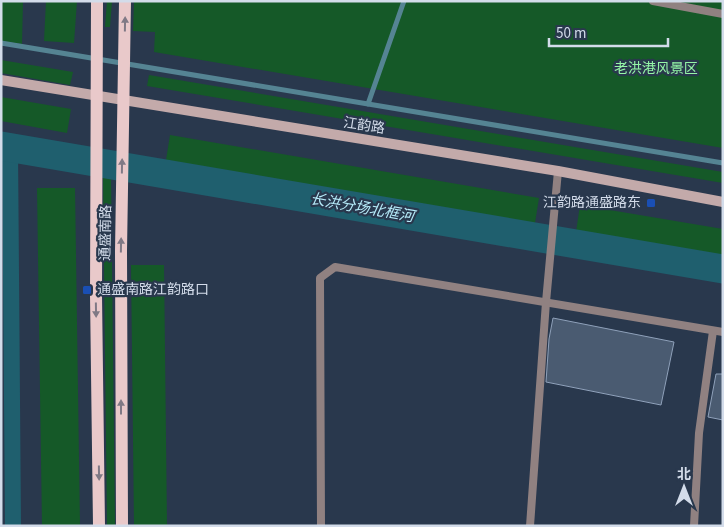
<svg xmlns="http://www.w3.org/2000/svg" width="724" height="527" viewBox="0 0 724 527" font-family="'Source Sans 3','Noto Sans SC',sans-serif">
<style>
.green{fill:#155928}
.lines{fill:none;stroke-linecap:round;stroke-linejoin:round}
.stream{stroke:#558493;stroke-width:5}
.canal{stroke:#1f5f6e;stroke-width:16}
.river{stroke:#1f5f6e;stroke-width:29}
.building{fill:#4a5b71;stroke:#8fa1ba}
.lane{stroke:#908181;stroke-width:8}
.secondary{stroke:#c3aaaa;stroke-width:10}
.primary{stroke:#e9c9ca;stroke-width:12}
.oneway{fill:#7f7985}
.transit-dot{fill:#1a4fb4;stroke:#29384d;stroke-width:2}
.labels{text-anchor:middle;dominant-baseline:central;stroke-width:4.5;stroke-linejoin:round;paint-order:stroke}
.park-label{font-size:14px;fill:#95f6a7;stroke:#29384d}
.street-label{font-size:14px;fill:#d3dcea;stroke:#29384d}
.poi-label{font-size:14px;fill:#d3dcea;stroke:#29384d;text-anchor:end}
.water-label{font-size:15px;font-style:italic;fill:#b6ebf9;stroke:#29384d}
</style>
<rect width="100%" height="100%" fill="#29384d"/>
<g class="green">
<polygon points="1,1 23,1 22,44 1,41"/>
<polygon points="46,1 77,1 74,43 44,41"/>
<polygon points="107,1 112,1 110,27 105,27"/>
<polygon points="134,1 723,1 723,148 154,52 155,32 133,31"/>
<polygon points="1,60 73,72 70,85 1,73"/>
<polygon points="149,75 723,172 723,183 147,86"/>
<polygon points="1,97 71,109 67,133 1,121"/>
<polygon points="170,135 539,198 535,223 166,160"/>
<polygon points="103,177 111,177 115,526 107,526"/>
<polygon points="37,188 75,188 80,526 42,526"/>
<polygon points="580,205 723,229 723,257 576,232"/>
<polygon points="131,265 164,265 167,526 134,526"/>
</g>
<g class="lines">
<g class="stream">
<polyline points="1,43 723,163"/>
<polyline points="368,104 404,1"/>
</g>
<polyline class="canal" points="10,148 13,526"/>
<polyline class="river" points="1,146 723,269"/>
</g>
<g class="building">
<polygon points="553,318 674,342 661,405 546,382 549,339"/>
<polygon points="716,374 723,374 723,420 708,417"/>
</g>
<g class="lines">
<g class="lane">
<polyline points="653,1 723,14"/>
<polyline points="321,526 320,278 335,267 723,332"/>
<polyline points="530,526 546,302 558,171"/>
<polyline points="694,526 699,433 713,331"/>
</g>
<polyline class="secondary" points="1,80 558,171 723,202"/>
<g class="primary">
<polyline points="97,1 96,295 99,526"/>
<polyline points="122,526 121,251 125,1"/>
</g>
</g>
<defs><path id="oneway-solid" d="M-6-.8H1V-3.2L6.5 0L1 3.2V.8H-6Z" transform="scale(1.25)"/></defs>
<g class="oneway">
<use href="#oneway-solid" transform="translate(125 24) rotate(-89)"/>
<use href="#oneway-solid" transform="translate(122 166) rotate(-89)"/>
<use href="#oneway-solid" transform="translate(121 245) rotate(-89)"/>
<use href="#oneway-solid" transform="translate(96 310) rotate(89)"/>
<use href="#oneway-solid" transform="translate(121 407) rotate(-90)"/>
<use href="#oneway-solid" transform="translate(99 473) rotate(89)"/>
</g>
<g class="transit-dot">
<rect x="646" y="198" width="10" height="10" rx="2.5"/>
<rect x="82" y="285" width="10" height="10" rx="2.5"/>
</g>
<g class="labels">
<g class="park-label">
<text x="656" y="69">老洪港风景区</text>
</g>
<g class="street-label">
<text transform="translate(364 126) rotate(9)">江韵路</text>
<text transform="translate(106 233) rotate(-89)">通盛南路</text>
</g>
<g class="poi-label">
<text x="641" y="203">江韵路通盛路东</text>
<text x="97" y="290" text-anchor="start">通盛南路江韵路口</text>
</g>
<g class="water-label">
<text transform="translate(362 208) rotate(10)">长洪分场北框河</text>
</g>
</g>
<rect width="724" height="527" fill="none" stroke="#d3dcea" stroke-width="5"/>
<g transform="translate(684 487)" stroke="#29384d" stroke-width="4" paint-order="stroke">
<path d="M0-4L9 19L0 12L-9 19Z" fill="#d3dcea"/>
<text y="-8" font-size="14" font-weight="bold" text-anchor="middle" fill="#d3dcea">北</text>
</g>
<path d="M549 38v8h119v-8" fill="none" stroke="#d3dcea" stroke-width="2.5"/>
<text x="556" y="38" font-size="15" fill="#d3dcea" stroke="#29384d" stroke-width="4" paint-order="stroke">50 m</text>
</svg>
